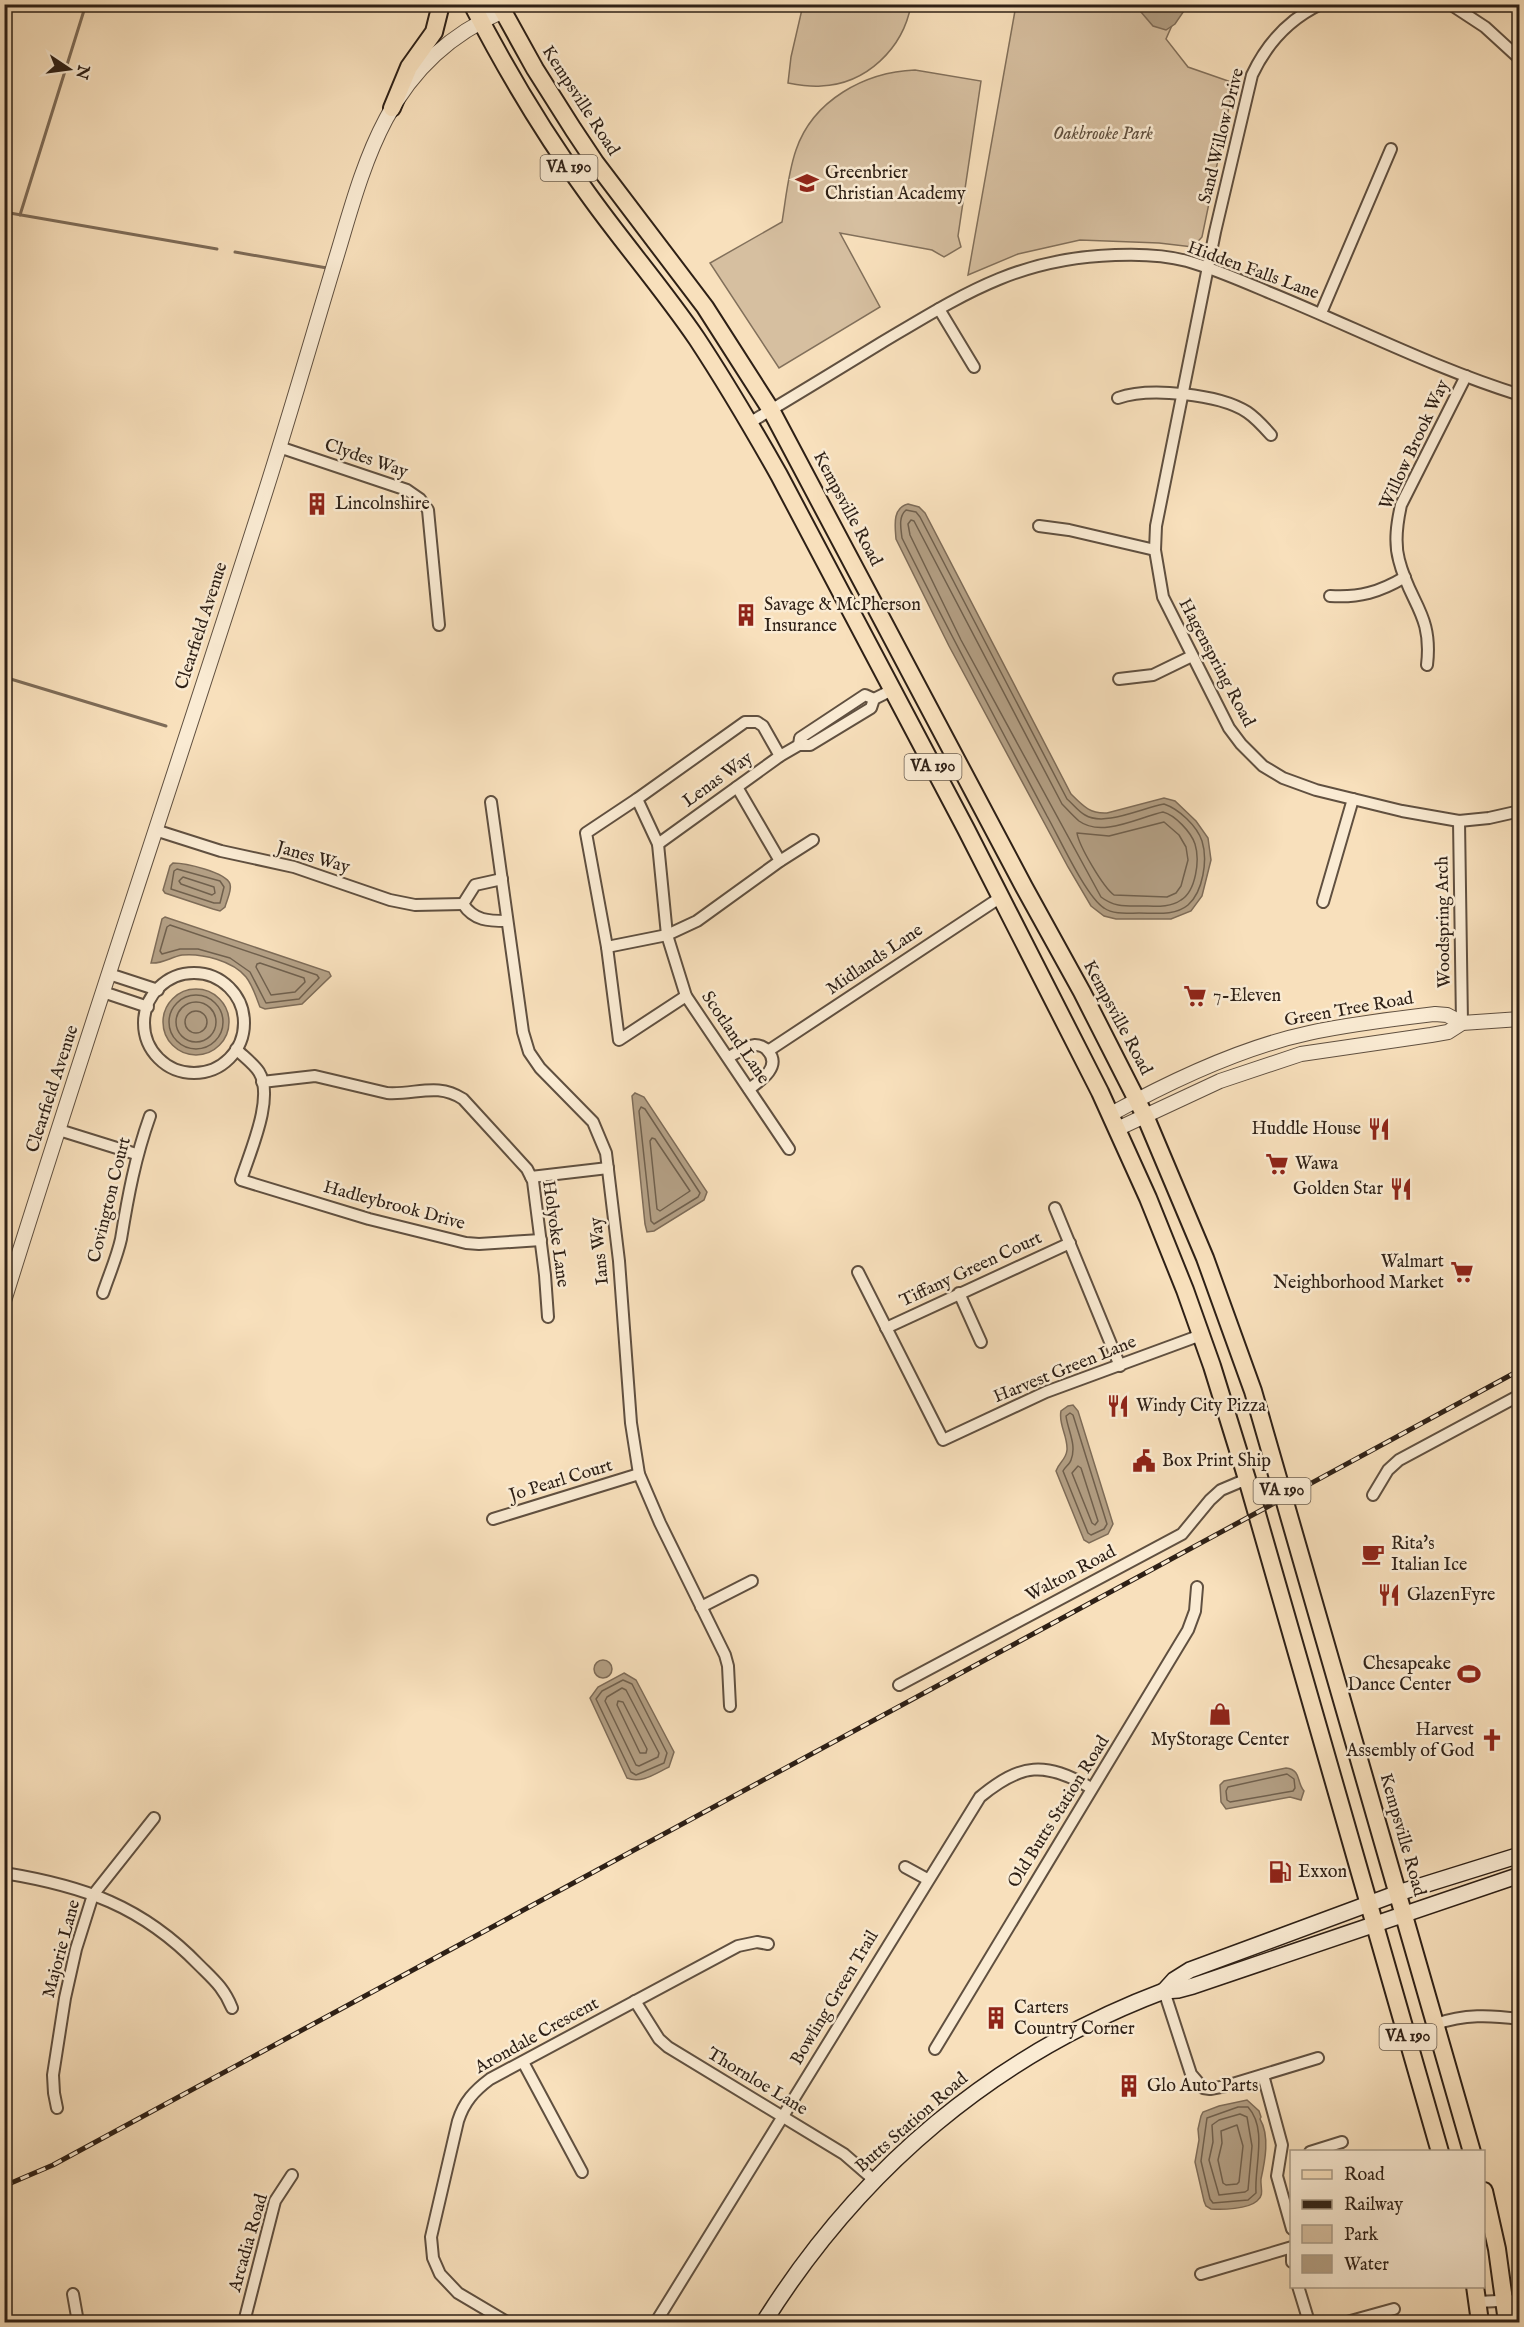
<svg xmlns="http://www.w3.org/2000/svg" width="1524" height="2327" viewBox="0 0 1524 2327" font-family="'IM FELL English',serif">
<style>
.green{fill:#d6bfa0;stroke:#82705b;stroke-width:1.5}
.water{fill:#b39f84;stroke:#7e6c58;stroke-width:1.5}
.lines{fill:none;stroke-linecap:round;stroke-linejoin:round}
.shore{stroke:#70604d;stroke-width:1.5}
.stream{stroke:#7e6c58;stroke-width:3}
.minor-casing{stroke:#605040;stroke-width:14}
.tertiary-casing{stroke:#605040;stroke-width:16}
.secondary-casing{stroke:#2e2016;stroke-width:18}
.primary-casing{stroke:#2e2016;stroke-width:20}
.minor{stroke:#faebd3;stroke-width:10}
.tertiary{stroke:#faebd3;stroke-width:14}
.secondary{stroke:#faebd3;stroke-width:15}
.primary{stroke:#f8e0bc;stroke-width:16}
.rail-casing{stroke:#2e2016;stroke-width:5}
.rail{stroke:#faebd3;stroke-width:3;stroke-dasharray:9;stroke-linecap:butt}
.labels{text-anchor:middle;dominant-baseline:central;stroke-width:5;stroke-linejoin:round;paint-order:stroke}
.shield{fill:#faebd3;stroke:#6b5d4f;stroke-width:1.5}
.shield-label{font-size:16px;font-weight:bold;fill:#2e2016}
.street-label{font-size:18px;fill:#2e2016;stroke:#faebd3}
.park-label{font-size:18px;font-style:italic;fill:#60503f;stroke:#faebd3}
.poi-label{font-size:18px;fill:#2e2016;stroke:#faebd3;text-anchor:start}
</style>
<rect width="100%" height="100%" fill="#f8e0bc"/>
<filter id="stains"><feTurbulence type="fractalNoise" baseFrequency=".00333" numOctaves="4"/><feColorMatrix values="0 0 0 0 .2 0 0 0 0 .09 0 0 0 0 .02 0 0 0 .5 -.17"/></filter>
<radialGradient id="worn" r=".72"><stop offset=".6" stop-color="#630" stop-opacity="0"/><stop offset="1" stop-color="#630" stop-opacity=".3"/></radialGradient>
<g class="green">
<path d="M803,5V4L911,5C903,48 867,84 821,86C810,87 799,85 788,83L791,57Z"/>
<polygon points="1016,5 1181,5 1166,39 1188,67 1234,83 1202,237 1193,247 1159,243 1080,240 1018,254 968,275"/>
<path d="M915,70L981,81L958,236L961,247L944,257L932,250L840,233L880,307L779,368L710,263L782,222C786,198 788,173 796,150C813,100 865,72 915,70Z"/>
</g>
<g class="water">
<polygon points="1135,5 1188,5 1175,24 1166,30 1153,26"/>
<path d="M908,504L919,507L925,513L1071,794C1083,806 1090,814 1107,813L1164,798L1175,801L1196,821L1208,838L1211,860L1202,896L1191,911L1171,919H1116L1104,916L1091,906L1068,867L949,646L896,539C895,526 892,508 908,504Z"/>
<path d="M173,863C185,863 226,872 230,884C232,890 227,900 225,907L220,911L213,909L165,893L163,890L170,866Z"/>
<path d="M165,917L329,972L331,976L302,1004L265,1009L260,1007C256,997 253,986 246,977C233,961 202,953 182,955C171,957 162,964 151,963L162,919Z"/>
<circle cx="196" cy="1022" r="33"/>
<polygon points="635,1093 644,1097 707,1192 704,1200 654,1231 647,1232 645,1224 632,1096"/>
<path d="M1073,1405L1078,1411L1113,1524L1108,1534L1089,1543L1084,1540L1056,1471C1059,1462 1066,1460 1067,1450C1068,1436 1058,1424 1061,1411L1068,1406Z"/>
<circle cx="603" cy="1669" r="9"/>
<path d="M624,1673L636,1680L674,1752L669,1767C656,1773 642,1784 627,1778L590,1698L598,1687Z"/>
<path d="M1286,1768C1302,1770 1296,1782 1304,1791L1301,1800L1290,1797L1226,1809L1221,1802L1220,1785L1224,1781Z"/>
<path d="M1247,2100L1259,2111L1261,2117L1260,2119C1270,2136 1265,2161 1261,2179C1260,2187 1265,2195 1257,2201C1248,2209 1222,2210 1211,2209L1206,2206L1204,2201L1195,2162L1199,2140L1198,2129L1201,2116L1203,2112L1219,2106Z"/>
</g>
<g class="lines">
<g class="shore">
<path d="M906,510L916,512L920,517L1067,799C1073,804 1078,811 1085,815C1104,827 1142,808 1164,804C1179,809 1197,826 1202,841C1208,860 1203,892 1188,905C1175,916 1155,913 1139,913C1128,913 1114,915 1104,908C1086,897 1059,837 1047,816C998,724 949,632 902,538C901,529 898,517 906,510Z"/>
<path d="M911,520L914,521L1062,804C1067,809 1073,816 1079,821C1102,838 1139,817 1163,812C1175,815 1191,832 1195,844C1200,860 1196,891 1181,900C1170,908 1154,906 1141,906C1125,906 1114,907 1101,897L961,640L910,535L908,524Z"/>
<path d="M1164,822L1179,835L1186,847L1188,860L1181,886L1176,893L1167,897L1114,895C1103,887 1079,846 1077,833L1109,836Z"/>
<polygon points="177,869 220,881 224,887 220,903 214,903 171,889 174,871"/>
<polygon points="183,877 214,887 215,893 212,895 181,884 179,881"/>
<polygon points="170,925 317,975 319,978 299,999 266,1003 250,972 230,958 198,949 180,949 162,954 160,951 167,927"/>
<polygon points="260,963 304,978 305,982 295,992 271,995 256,967 257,964"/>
<circle cx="196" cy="1022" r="27"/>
<circle cx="196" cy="1022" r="20"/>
<circle cx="196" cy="1022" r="11"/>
<polygon points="641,1107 645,1109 700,1193 698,1197 654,1224 651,1221 639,1111"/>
<polygon points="652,1138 655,1139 690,1191 660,1211 657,1209 650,1141"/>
<path d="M1070,1413L1073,1415L1107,1524L1104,1529L1091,1535L1088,1533L1063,1471C1065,1467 1070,1464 1071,1460C1077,1445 1068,1431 1066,1416Z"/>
<polygon points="1078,1466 1081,1468 1098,1521 1095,1525 1092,1523 1072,1473"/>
<polygon points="623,1680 632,1684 667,1753 664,1763 636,1775 631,1772 596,1699 602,1691"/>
<polygon points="622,1688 626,1690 659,1753 658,1757 639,1766 636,1765 605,1701 607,1697"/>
<polygon points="618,1701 623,1702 647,1749 646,1753 640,1753 617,1705"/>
<polygon points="1287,1774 1294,1779 1295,1788 1293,1791 1230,1802 1227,1800 1226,1791 1228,1787"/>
<path d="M1238,2107H1248C1268,2129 1254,2167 1256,2193L1248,2200L1213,2203L1210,2199L1201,2161L1207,2118Z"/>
<polygon points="1240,2114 1247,2117 1252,2146 1248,2190 1245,2192 1219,2195 1209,2160 1213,2142 1212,2125 1219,2120"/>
<polygon points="1237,2125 1243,2146 1239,2182 1237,2184 1226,2185 1223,2183 1218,2160 1222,2143 1221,2131"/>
</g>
<g class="stream">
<polyline points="4,212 217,249"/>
<polyline points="20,215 86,4"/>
<polyline points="235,252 327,268"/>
<polyline points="4,677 166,726"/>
</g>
<g class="minor-casing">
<g id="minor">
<path d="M1321,4C1289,19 1267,43 1252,75L1215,232L1156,526L1155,550L1163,597L1229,728L1241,744L1263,766L1283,778L1316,790L1402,811L1459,821L1489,818L1520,811"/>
<polyline points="1450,4 1485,27 1520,59"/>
<polyline points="939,309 974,367"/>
<polyline points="1321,313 1391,149"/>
<path d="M1118,398C1149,387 1219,394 1247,412C1256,418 1264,427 1271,435"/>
<path d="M749,423C793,397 837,370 881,343C962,295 1017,258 1115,255C1138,254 1165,255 1187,261C1215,269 1242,281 1268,292C1352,326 1433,368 1520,395"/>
<polyline points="279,447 407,490 420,499 428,510 439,625"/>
<polyline points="1039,526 1069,530 1155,550"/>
<path d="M1330,596C1359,598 1380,592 1405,577"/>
<path d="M1427,665C1433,614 1410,604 1399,560C1394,542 1397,523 1401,505L1466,376"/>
<polyline points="1119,679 1153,675 1192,656"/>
<polyline points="799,745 800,738 865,695 874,699"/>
<polyline points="737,787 780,861"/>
<polyline points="637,799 658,844 667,935 686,996 789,1149"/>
<polyline points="491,802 523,1032 529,1052 540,1068 593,1122 606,1153 619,1261 631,1423 639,1474 660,1523 725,1655 728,1666 730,1706"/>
<polyline points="1459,821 1462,1023"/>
<polyline points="155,830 221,851 294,867 390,900 415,905 463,904"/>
<polyline points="658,844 780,756 799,745 810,745 871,708 874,699 892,690"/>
<path d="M502,879L475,885L463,904C474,921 489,921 507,921"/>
<polyline points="1323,902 1353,799"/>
<polyline points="607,947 667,935 697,921 780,861 813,840"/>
<circle cx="194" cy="1023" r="50"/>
<polyline points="109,974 158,990"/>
<polyline points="103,992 148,1007"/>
<polyline points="686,996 619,1040 607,947 586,833 637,799 745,722 757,722 763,726 780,756"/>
<path d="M236,1049C243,1056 254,1064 259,1072C275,1098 249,1154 241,1180L369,1219L466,1243L479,1244L541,1240"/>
<polyline points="768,1051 1001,897"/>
<path d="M728,1057C736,1054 746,1046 755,1045C759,1045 765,1047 768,1051C782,1067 760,1081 749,1089"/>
<path d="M262,1082L315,1076L387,1093C416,1095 437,1082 463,1099L527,1169L533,1181L545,1275L548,1317"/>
<polyline points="59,1130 136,1154"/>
<polyline points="531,1177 608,1168"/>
<polyline points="1055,1208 1120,1366"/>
<polyline points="858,1272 943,1440 1046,1392 1201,1335"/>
<path d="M103,1293C109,1275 117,1257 121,1239C128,1196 135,1158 150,1116"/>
<polyline points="959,1293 981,1342"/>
<polyline points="886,1328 1070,1243"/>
<polyline points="1373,1495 1388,1470 1399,1460 1520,1395"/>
<polyline points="493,1519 639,1474"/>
<polyline points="701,1607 752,1581"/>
<polyline points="899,1685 1182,1534 1210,1500 1221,1490 1247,1479"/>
<polyline points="905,1867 927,1879"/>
<path d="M4,1873C84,1886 142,1906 199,1965C214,1980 224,1988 232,2008"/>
<polyline points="1164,1991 1191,2074 1203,2088 1210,2089 1226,2086 1318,2058"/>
<polyline points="635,2001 659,2039 668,2047 844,2154 874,2180"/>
<path d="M1436,2024C1464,2014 1490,2015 1520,2019"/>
<polyline points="935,2049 1188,1630 1195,1611 1197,1587"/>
<polyline points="523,2062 582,2172"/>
<polyline points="1263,2075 1282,2145 1277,2176 1292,2229"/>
<polyline points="57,2108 54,2093 53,2075 65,1998 76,1949 93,1895 154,1818"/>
<polyline points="1310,2152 1342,2142"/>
<polyline points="1292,2250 1292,2262"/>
<polyline points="1201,2274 1292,2247"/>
<polyline points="1298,2286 1309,2322"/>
<polyline points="73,2294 78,2322"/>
<polyline points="1477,2302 1520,2300"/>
<polyline points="244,2322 275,2201 292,2175"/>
<path d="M507,2322L458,2293L440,2274L433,2258L431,2237L458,2121C464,2102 474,2091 490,2079L738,1946L757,1942L768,1944"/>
<path d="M656,2322L980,1797C1021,1763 1045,1761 1091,1788"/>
<polyline points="1347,2322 1394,2309"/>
</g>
</g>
<g class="tertiary-casing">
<g id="tertiary">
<path d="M1111,1114C1169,1082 1244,1047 1309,1033C1350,1024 1393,1019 1435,1014L1447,1015L1462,1023"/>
<polyline points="1117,1129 1220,1081 1301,1054 1431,1035 1448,1032 1462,1023 1520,1019"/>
<path d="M4,1301C86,1038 174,777 258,515C285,432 309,348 334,265C349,216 362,164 386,119C413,68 451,34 503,11"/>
</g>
</g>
<g class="secondary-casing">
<g id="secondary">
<polyline points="1164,1991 1174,1980 1190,1970 1398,1893 1520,1855"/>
<path d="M764,2322C860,2169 994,2055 1164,1991L1178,1990L1193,1986L1520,1875"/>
</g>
</g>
<g class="primary-casing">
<g id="primary">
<path d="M472,4C506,70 544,134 588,194C623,243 663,289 697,339C726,383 753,429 779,475L966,829L1100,1092L1148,1198L1185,1290L1212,1366L1247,1479L1440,2152"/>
<polyline points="499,4 535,69 573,129 595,162 705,307 771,410 1024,887 1082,992 1146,1118 1205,1258 1253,1391 1472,2152"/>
<polyline points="392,108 409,67 434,32 441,4"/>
<polyline points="1484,2191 1497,2249 1507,2322"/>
<polyline points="1475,2286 1480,2322"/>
</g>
</g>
<use href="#minor" class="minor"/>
<use href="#tertiary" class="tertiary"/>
<use href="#secondary" class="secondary"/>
<use href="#primary" class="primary"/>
<g class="rail-casing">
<polyline id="rail" points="4,2186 53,2165 1520,1370"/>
</g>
<use href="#rail" class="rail"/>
</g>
<defs>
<g id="school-bare" transform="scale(1.8)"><path d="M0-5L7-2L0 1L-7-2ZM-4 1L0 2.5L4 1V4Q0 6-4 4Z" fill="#8f2418" stroke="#faebd3" stroke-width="2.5" paint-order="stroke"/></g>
<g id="building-bare" transform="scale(1.8)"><path d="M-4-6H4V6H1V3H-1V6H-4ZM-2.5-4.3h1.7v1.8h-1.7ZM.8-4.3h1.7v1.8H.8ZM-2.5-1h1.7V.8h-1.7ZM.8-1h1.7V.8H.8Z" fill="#8f2418" stroke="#faebd3" stroke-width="2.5" paint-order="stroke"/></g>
<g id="supermarket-bare" transform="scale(1.8)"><path d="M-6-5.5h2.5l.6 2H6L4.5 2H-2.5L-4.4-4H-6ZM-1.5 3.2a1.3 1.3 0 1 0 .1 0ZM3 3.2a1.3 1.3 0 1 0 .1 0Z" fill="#8f2418" stroke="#faebd3" stroke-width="2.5" paint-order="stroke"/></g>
<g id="restaurant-bare" transform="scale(1.8)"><path d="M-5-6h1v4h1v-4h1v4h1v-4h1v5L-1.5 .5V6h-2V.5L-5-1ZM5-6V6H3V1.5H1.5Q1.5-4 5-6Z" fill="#8f2418" stroke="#faebd3" stroke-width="2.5" paint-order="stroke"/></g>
<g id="civic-bare" transform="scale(1.8)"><path d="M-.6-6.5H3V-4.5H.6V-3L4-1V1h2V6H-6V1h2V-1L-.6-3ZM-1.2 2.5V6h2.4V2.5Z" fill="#8f2418" stroke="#faebd3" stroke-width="2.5" paint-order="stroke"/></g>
<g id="cafe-bare" transform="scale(1.8)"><path d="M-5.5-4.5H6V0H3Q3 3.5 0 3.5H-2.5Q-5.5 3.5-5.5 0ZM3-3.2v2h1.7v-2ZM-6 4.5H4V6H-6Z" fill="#8f2418" stroke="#faebd3" stroke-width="2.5" paint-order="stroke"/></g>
<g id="stadium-bare" transform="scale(1.8)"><path d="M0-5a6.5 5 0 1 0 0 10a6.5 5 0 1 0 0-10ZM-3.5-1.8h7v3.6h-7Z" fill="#8f2418" stroke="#faebd3" stroke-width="2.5" paint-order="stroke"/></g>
<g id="shop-bare" transform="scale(1.8)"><path d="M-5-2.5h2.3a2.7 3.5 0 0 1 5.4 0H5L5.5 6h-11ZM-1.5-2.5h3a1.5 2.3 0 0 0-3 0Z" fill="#8f2418" stroke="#faebd3" stroke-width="2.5" paint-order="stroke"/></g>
<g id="church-bare" transform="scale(1.8)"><path d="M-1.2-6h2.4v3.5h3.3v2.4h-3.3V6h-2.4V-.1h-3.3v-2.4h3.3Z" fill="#8f2418" stroke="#faebd3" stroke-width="2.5" paint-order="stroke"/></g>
<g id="fuel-bare" transform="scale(1.8)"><path d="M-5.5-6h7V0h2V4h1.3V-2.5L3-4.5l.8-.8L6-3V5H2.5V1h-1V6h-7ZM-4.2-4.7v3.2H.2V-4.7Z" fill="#8f2418" stroke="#faebd3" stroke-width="2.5" paint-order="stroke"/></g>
</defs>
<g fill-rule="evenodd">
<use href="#school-bare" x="807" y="183"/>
<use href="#building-bare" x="317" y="504"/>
<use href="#building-bare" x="746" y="615"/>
<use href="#supermarket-bare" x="1195" y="996"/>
<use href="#restaurant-bare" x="1379" y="1129"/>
<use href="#supermarket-bare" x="1277" y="1164"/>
<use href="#restaurant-bare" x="1401" y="1189"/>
<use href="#supermarket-bare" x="1462" y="1272"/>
<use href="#restaurant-bare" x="1118" y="1406"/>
<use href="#civic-bare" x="1144" y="1461"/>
<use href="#cafe-bare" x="1373" y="1554"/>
<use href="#restaurant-bare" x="1389" y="1595"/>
<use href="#stadium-bare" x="1469" y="1674"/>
<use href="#shop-bare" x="1220" y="1714"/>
<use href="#church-bare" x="1492" y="1740"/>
<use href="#fuel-bare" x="1280" y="1872"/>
<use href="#building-bare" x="996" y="2018"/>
<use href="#building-bare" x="1129" y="2086"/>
</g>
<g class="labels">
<g class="shield">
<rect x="540.5" y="155" width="57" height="26" rx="4.5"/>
<rect x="904.5" y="754" width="57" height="26" rx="4.5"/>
<rect x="1253.5" y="1478" width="57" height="26" rx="4.5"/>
<rect x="1379.5" y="2024" width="57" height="26" rx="4.5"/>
</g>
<g class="shield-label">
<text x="569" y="168">VA 190</text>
<text x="933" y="767">VA 190</text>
<text x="1282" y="1491">VA 190</text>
<text x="1408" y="2037">VA 190</text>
</g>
<g class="street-label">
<text transform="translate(580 101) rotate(57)">Kempsville Road</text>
<text transform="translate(1222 136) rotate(-76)">Sand Willow Drive</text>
<text transform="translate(1253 271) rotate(20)">Hidden Falls Lane</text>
<text transform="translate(1415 445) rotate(-65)">Willow Brook Way</text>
<text transform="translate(366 459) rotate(19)">Clydes Way</text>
<text transform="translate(847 509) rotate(62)">Kempsville Road</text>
<text transform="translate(202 626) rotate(-72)">Clearfield Avenue</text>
<text transform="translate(1216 663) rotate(62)">Hagenspring Road</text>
<text transform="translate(718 780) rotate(-36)">Lenas Way</text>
<text transform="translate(313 858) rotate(16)">Janes Way</text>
<text transform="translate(1444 922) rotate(-91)">Woodspring Arch</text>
<text transform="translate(875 960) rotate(-34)">Midlands Lane</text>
<text transform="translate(1349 1010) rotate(-10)">Green Tree Road</text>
<text transform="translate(1117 1018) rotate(62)">Kempsville Road</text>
<text transform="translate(735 1038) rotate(56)">Scotland Lane</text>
<text transform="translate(53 1089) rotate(-72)">Clearfield Avenue</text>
<text transform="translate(110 1200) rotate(-76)">Covington Court</text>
<text transform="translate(394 1206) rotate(15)">Hadleybrook Drive</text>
<text transform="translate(555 1234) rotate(82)">Holyoke Lane</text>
<text transform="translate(600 1251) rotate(-96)">Ians Way</text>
<text transform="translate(971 1270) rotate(-25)">Tiffany Green Court</text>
<text transform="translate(1065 1370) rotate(-22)">Harvest Green Lane</text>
<text transform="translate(561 1481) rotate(-17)">Jo Pearl Court</text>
<text transform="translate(1071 1574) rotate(-28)">Walton Road</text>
<text transform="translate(1059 1812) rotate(-58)">Old Butts Station Road</text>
<text transform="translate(1402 1835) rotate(74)">Kempsville Road</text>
<text transform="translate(62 1949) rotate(-75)">Majorie Lane</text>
<text transform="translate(835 1998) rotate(-59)">Bowling Green Trail</text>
<text transform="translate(537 2036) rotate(-29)">Arondale Crescent</text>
<text transform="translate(757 2082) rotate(31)">Thornloe Lane</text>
<text transform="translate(912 2123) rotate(-41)">Butts Station Road</text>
<text transform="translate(249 2243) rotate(-74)">Arcadia Road</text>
</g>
<g class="park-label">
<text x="1103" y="134">Oakbrooke Park</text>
</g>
<g class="poi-label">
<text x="825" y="173">Greenbrier<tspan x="825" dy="21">Christian Academy</tspan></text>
<text x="335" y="504">Lincolnshire</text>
<text x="764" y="605">Savage &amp; McPherson<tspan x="764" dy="21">Insurance</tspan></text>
<text x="1213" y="996">7-Eleven</text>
<text x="1361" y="1129" text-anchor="end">Huddle House</text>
<text x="1295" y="1164">Wawa</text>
<text x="1383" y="1189" text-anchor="end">Golden Star</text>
<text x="1444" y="1262" text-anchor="end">Walmart<tspan x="1444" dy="21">Neighborhood Market</tspan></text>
<text x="1136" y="1406">Windy City Pizza</text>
<text x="1162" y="1461">Box Print Ship</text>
<text x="1391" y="1544">Rita's<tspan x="1391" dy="21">Italian Ice</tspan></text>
<text x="1407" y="1595">GlazenFyre</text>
<text x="1451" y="1664" text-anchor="end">Chesapeake<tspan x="1451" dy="21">Dance Center</tspan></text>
<text x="1474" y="1730" text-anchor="end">Harvest<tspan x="1474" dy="21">Assembly of God</tspan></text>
<text x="1220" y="1740" text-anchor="middle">MyStorage Center</text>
<text x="1298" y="1872">Exxon</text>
<text x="1014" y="2008">Carters<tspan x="1014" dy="21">Country Corner</tspan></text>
<text x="1147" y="2086">Glo Auto Parts</text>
</g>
</g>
<rect width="1524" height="2327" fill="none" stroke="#f8e0bc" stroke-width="24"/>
<rect x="6" y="6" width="1512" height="2315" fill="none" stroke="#2e2016" stroke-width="3"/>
<rect x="12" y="12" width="1500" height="2303" fill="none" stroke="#2e2016" stroke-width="1.5"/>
<rect x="1290" y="2150" width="195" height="138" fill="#faebd3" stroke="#a89a87" stroke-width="1.5"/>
<rect x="1302" y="2170" width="30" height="9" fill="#f8e0bc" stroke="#a89a87" stroke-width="1.5"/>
<text x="1344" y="2180" font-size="18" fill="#2e2016">Road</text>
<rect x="1302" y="2200" width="30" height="9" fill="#2e2016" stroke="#a89a87" stroke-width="1.5"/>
<text x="1344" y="2210" font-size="18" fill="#2e2016">Railway</text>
<rect x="1302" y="2225" width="30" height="18" fill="#d6bfa0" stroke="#a89a87" stroke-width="1.5"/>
<text x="1344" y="2240" font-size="18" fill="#2e2016">Park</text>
<rect x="1302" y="2255" width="30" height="18" fill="#b39f84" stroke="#a89a87" stroke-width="1.5"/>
<text x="1344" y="2270" font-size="18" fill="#2e2016">Water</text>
<g transform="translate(69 69) rotate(103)" stroke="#faebd3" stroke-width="4.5" paint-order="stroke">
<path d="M0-4.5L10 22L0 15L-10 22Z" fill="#2e2016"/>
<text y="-9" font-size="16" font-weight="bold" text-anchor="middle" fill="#2e2016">N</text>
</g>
<rect width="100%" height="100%" filter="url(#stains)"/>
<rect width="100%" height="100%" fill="url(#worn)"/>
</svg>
